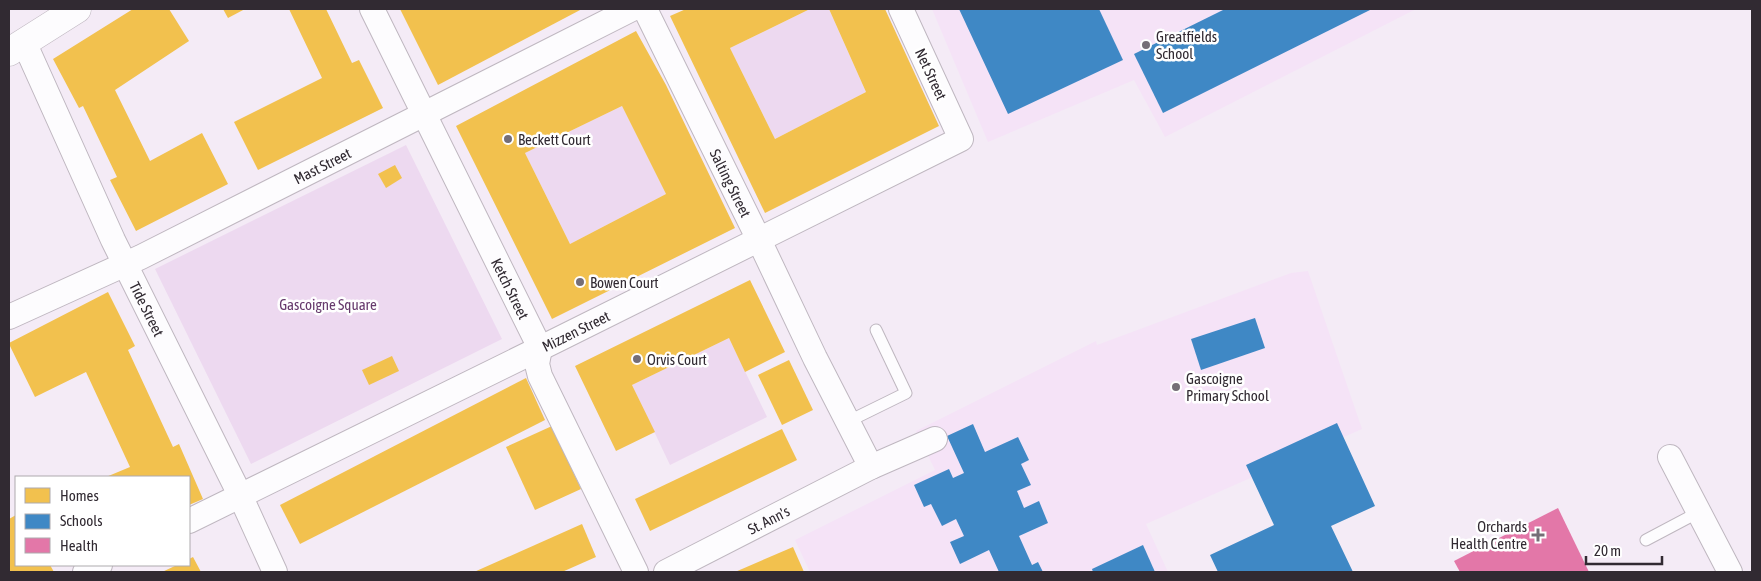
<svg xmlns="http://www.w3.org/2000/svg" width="1761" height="581" viewBox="0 0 1761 581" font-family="'Asap Condensed',sans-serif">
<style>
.built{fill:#f5e3f7}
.green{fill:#edd9f0}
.homes{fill:#f2c14e;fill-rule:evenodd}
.schools{fill:#3f88c5}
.health{fill:#e377a8}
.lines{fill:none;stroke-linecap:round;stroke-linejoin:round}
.service-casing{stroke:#bfb7c0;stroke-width:13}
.minor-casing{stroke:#bfb7c0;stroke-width:26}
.primary-casing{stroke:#bfb7c0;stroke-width:29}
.service{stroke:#fdfcfe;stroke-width:11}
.minor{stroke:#fdfcfe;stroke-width:24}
.primary{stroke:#fdfcfe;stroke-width:28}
.poi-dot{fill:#756e77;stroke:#fff;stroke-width:2}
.labels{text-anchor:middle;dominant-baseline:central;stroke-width:5;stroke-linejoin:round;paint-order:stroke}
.poi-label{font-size:15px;fill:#312a32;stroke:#fff;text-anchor:start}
.street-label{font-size:15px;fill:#312a32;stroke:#fff}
.park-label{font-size:15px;fill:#663a6c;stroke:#fff}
</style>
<rect width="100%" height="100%" fill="#f4ebf6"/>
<g class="built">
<polygon points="932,9 1416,9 1165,137 1134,80 988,142"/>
<polygon points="1308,271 1362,429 1146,524 1168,572 810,572 795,540 935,470 916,431 1096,341 1097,345 1291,273"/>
</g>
<g class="green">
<polygon points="810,9 829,9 866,92 775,139 730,48"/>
<polygon points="622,106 666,194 570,244 525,153"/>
<polygon points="406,145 502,339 251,464 155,269"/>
<polygon points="729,338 767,417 670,465 632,385"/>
</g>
<g class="homes">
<polygon points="133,9 169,9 189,41 115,90 150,161 202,133 228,184 136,231 110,180 117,177 83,106 79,108 53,59"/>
<polygon points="223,9 245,9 228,18"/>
<polygon points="289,9 326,9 352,63 359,60 383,108 258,170 234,122 322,78"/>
<polygon points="400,9 582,9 438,85"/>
<polygon points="686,9 810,9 730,48 775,139 866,92 829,9 885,9 939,126 765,213 670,16"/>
<path d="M636,31L666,85L735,228L552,319L456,126ZM622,106L666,194L570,244L525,153Z"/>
<polygon points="395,165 402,178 386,188 378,174"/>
<polygon points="750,280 785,352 745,372 729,338 632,385 655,432 616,451 575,366"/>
<polygon points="108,292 135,346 128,350 173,447 179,444 203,499 189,505 189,477 106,477 130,467 86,372 35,397 9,344 9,343"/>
<polygon points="392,356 399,371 369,385 362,370"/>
<polygon points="789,360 813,410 782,425 758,375"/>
<polygon points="526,378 545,420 300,544 280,505"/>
<polygon points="552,426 581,489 535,510 506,447"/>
<polygon points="782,429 797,460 650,531 635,499"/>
<polygon points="16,515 16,565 50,565 54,572 9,572 9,519"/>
<polygon points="582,524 596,557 562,572 474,572"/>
<polygon points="793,547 804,572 735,572"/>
<polygon points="193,557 201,572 162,572 177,565 189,565 189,559"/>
</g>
<g class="schools">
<polygon points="959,9 1099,9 1123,60 1008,114"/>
<polygon points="1225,9 1372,9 1163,113 1134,54"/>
<polygon points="1255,318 1265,348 1201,370 1191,339"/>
<polygon points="1337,423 1375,506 1331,526 1353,572 1218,572 1210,555 1274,525 1246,465"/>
<polygon points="973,424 985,452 1018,437 1029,460 1021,464 1031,485 1017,491 1024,508 1039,501 1048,523 1019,536 1032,565 1038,562 1043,572 999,572 989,550 960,564 950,542 964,536 956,519 942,526 931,504 924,507 914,485 949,469 953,478 964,473 947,436"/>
<polygon points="1143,545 1155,572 1093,572 1092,569"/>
</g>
<polygon class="health" points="1558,508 1589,572 1460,572 1454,561"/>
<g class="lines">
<g class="service-casing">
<g id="service">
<polyline points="847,422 906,393 876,330"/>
<polyline points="1646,540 1699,512"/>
</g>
</g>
<g class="minor-casing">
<g id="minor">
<path id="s1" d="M372,9L540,348L537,364L540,376L636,572"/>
<path id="s2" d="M645,9L759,240L815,358L871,467"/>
<path id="s3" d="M24,42L113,240L240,495L275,572"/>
<path id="s4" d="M9,317L141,257L632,9"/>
<polyline points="1670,457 1730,572"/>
<path id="s5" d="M189,521L557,340L961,139L901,9"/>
<polyline points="85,572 100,565"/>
<path id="s6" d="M666,572L871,467L935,439"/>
</g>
</g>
<g class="primary-casing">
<polyline id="primary" points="9,52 77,9"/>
</g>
<use href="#service" class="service"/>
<use href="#minor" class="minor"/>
<use href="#primary" class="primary"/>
</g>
<g class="poi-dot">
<circle cx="1146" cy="45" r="5"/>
<circle cx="508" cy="139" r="5"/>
<circle cx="580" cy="282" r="5"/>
<circle cx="637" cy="359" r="5"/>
<circle cx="1176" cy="387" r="5"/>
<path d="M1535.5 527.5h5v5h5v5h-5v5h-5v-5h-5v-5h5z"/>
</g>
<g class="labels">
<g class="poi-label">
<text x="1156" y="36">Greatfields<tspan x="1156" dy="17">School</tspan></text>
<text x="518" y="139">Beckett Court</text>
<text x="590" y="282">Bowen Court</text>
<text x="647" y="359">Orvis Court</text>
<text x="1186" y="378">Gascoigne<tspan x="1186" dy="17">Primary School</tspan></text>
<text x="1527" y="526" text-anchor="end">Orchards<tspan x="1527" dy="17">Health Centre</tspan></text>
</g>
<g class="street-label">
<text transform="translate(931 74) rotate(65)">Net Street</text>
<text stroke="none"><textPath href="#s4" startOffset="348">Mast Street</textPath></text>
<text stroke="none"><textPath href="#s2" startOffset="194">Salting Street</textPath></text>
<text stroke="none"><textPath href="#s1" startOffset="312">Ketch Street</textPath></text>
<text stroke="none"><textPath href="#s3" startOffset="294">Tide Street</textPath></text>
<text stroke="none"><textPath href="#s5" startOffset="431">Mizzen Street</textPath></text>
<text stroke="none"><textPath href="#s6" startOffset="115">St. Ann's</textPath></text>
</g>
<g class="park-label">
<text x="328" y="304">Gascoigne Square</text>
</g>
</g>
<rect width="1761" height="581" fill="none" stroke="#312a32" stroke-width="20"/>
<rect x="15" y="476" width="175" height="90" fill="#ffffff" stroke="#adaaad"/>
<rect x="25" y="488" width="25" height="15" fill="#f2c14e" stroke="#adaaad"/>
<text x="60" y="501" font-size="15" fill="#312a32">Homes</text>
<rect x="25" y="514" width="25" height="15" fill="#3f88c5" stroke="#adaaad"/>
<text x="60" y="526" font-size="15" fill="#312a32">Schools</text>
<rect x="25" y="538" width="25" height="15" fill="#e377a8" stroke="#adaaad"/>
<text x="60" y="551" font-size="15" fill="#312a32">Health</text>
<path d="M1586 556v8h76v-8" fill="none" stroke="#312a32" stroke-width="2.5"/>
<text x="1594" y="556" font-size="15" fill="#312a32" stroke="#ffffff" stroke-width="4" paint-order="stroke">20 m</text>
</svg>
